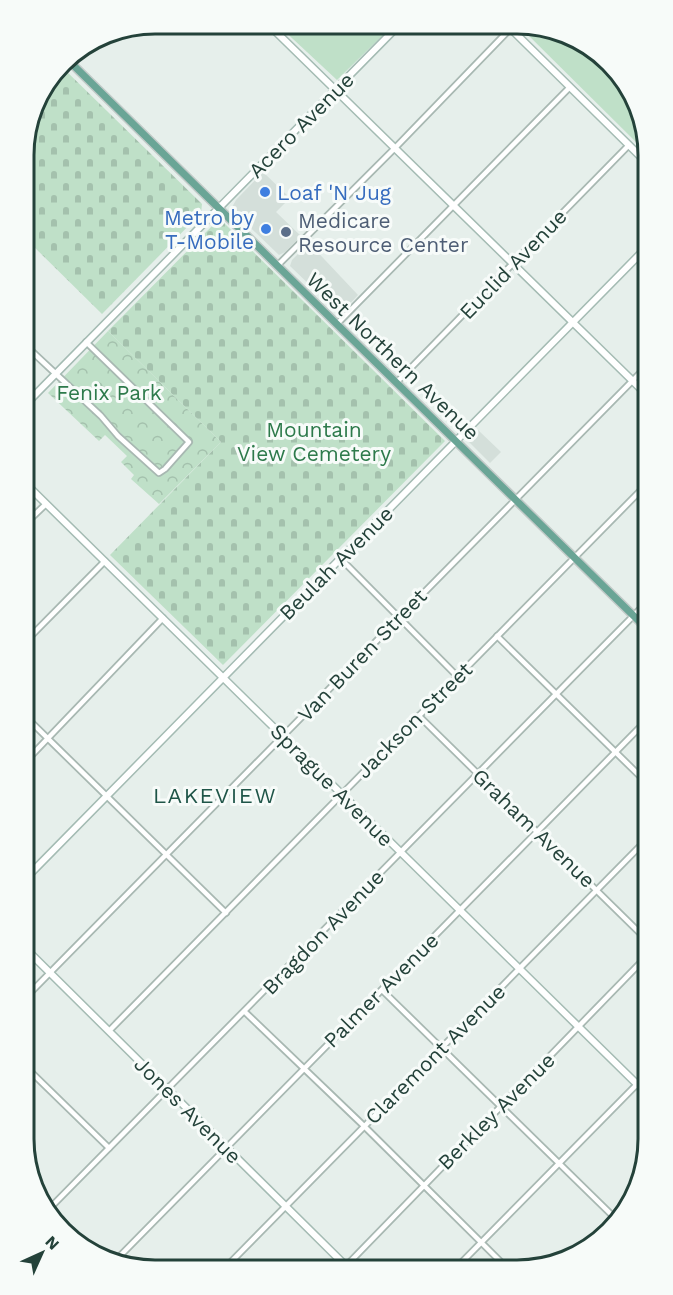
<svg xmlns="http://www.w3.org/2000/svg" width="673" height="1295" viewBox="0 0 673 1295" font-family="'Work Sans',sans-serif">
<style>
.built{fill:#d4dfda}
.forest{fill:url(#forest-crowns)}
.cemetery{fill:url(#cemetery-stones)}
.pitch{fill:#bfe0c8}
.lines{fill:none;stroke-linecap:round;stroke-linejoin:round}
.street-casing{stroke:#a8b8b2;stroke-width:8}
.secondary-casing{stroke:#a4bbb3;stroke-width:9}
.primary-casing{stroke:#c2cac8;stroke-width:10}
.street{stroke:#fff;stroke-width:4.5}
.secondary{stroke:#fff;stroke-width:6}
.primary{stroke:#6aa596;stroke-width:7}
.shop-dot{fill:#3f7fe0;stroke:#f7fbf9;stroke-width:2}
.service-dot{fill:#5c6f8a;stroke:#f7fbf9;stroke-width:2}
.labels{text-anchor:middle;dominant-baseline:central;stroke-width:6;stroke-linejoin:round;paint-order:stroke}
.street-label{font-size:21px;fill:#24423a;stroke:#f7fbf9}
.shop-label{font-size:21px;fill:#366cbe;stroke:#f7fbf9;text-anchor:start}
.service-label{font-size:21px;fill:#4e5e75;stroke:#f7fbf9;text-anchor:start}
.park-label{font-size:21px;fill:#2d7a4b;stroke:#f7fbf9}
.neighbourhood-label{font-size:22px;letter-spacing:1.5px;fill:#1f5548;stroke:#f7fbf9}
.rim{fill:none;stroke:#24423a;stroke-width:3}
</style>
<defs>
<pattern id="forest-crowns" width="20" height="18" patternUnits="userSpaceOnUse" patternTransform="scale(1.5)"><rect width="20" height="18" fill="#bfe0c8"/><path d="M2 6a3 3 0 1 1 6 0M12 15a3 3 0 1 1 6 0" fill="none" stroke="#a4c1ad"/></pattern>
<pattern id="cemetery-stones" width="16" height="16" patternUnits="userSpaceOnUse" patternTransform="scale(1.5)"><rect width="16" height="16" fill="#bfe0c8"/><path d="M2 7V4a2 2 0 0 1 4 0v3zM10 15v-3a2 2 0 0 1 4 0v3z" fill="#a4c1ad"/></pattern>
</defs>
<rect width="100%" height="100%" fill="#e6efeb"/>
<g class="built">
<polygon points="263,172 290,198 276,212 301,236 285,252 279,255 231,209 236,200"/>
<polygon points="309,243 358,295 345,309 339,313 290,266 292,260"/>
<polygon points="478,430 501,452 490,463 468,441"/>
</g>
<polygon class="forest" points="108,331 221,442 159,504 131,479 134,475 121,462 127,456 105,435 99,441 48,393"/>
<g class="cemetery">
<polygon points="61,66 202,204 201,213 102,314 26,239 25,139 38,97"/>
<polygon points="223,222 445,441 223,665 110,555 221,442 108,331 215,223"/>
</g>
<g class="pitch">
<polygon points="278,25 392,26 337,80"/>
<polygon points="519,26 543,26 605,57 642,113 642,148"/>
</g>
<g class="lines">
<g class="street-casing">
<g id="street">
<polyline points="277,266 395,148 510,29"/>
<polyline points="337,324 570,87"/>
<polyline points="26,346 101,416 118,436 159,473 165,469 189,442 86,342"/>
<polyline points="397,382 629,145"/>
<polyline points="27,522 46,504"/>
<polyline points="341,559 458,677"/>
<polyline points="497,636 646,782"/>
<polyline points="28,639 105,561"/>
<polyline points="419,716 647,940"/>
<polyline points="28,719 226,913"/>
<polyline points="29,758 163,618"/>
<polyline points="382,990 619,1222"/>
<polyline points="30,993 644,369"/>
<polyline points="245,1012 364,1126 504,1265"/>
<polyline points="109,1031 644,487"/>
<polyline points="30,1071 109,1148"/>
<polyline points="50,1208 645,604"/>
<polyline points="116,1260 646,721"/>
<polyline points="459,1265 648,1073"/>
<polyline points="345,1267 647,956"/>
<polyline points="224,1269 647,839"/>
</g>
</g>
<g class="secondary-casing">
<g id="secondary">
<polyline points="269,25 644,392"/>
<polyline points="508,26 642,158"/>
<polyline points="27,403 398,26"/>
<polyline points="27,485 648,1095"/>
<polyline points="29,875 643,251"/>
<polyline points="30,953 347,1267"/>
<polyline points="44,1202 80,1244"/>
</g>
</g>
<g class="primary-casing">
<polyline id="primary" points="67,59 645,627"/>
</g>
<use href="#street" class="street"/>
<use href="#secondary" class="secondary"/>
<use href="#primary" class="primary"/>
</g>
<g class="shop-dot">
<circle cx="265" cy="192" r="6"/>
<circle cx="266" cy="229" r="6"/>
</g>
<circle class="service-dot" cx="286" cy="232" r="6"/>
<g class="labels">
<g class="street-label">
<text transform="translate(301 125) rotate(-45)">Acero Avenue</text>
<text transform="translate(513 264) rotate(-46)">Euclid Avenue</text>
<text transform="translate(393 356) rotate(44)">West Northern Avenue</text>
<text transform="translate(336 563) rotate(-45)">Beulah Avenue</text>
<text transform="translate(362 655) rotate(-46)">Van Buren Street</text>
<text transform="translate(414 720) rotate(-45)">Jackson Street</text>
<text transform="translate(332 785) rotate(45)">Sprague Avenue</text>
<text transform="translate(534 828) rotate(44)">Graham Avenue</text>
<text transform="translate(323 932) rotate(-46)">Bragdon Avenue</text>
<text transform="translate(381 990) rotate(-45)">Palmer Avenue</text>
<text transform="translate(435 1054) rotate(-45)">Claremont Avenue</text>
<text transform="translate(188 1110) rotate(45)">Jones Avenue</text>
<text transform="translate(496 1111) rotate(-45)">Berkley Avenue</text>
</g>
<g class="shop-label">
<text x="277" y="192">Loaf 'N Jug</text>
<text x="254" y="217" text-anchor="end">Metro by<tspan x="254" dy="24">T-Mobile</tspan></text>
</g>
<g class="service-label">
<text x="298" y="220">Medicare<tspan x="298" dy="24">Resource Center</tspan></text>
</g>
<g class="park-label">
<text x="109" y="392">Fenix Park</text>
<text x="314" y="429">Mountain<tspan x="314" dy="24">View Cemetery</tspan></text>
</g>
<g class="neighbourhood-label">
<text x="215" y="795">LAKEVIEW</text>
</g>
</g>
<path d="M0 0H673V1295H0ZM155 34H517A121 121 0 0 1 638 155V1139A121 121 0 0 1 517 1260H155A121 121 0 0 1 34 1139V155A121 121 0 0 1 155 34Z" fill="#f7fbf9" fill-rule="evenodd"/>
<path class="rim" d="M155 34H517A121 121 0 0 1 638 155V1139A121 121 0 0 1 517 1260H155A121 121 0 0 1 34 1139V155A121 121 0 0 1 155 34Z"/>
<g transform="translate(42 1253) rotate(45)" stroke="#f7fbf9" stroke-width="4.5" paint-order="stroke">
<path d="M0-4.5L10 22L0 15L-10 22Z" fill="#24423a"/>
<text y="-9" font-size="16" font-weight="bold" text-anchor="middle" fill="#24423a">N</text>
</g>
</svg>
